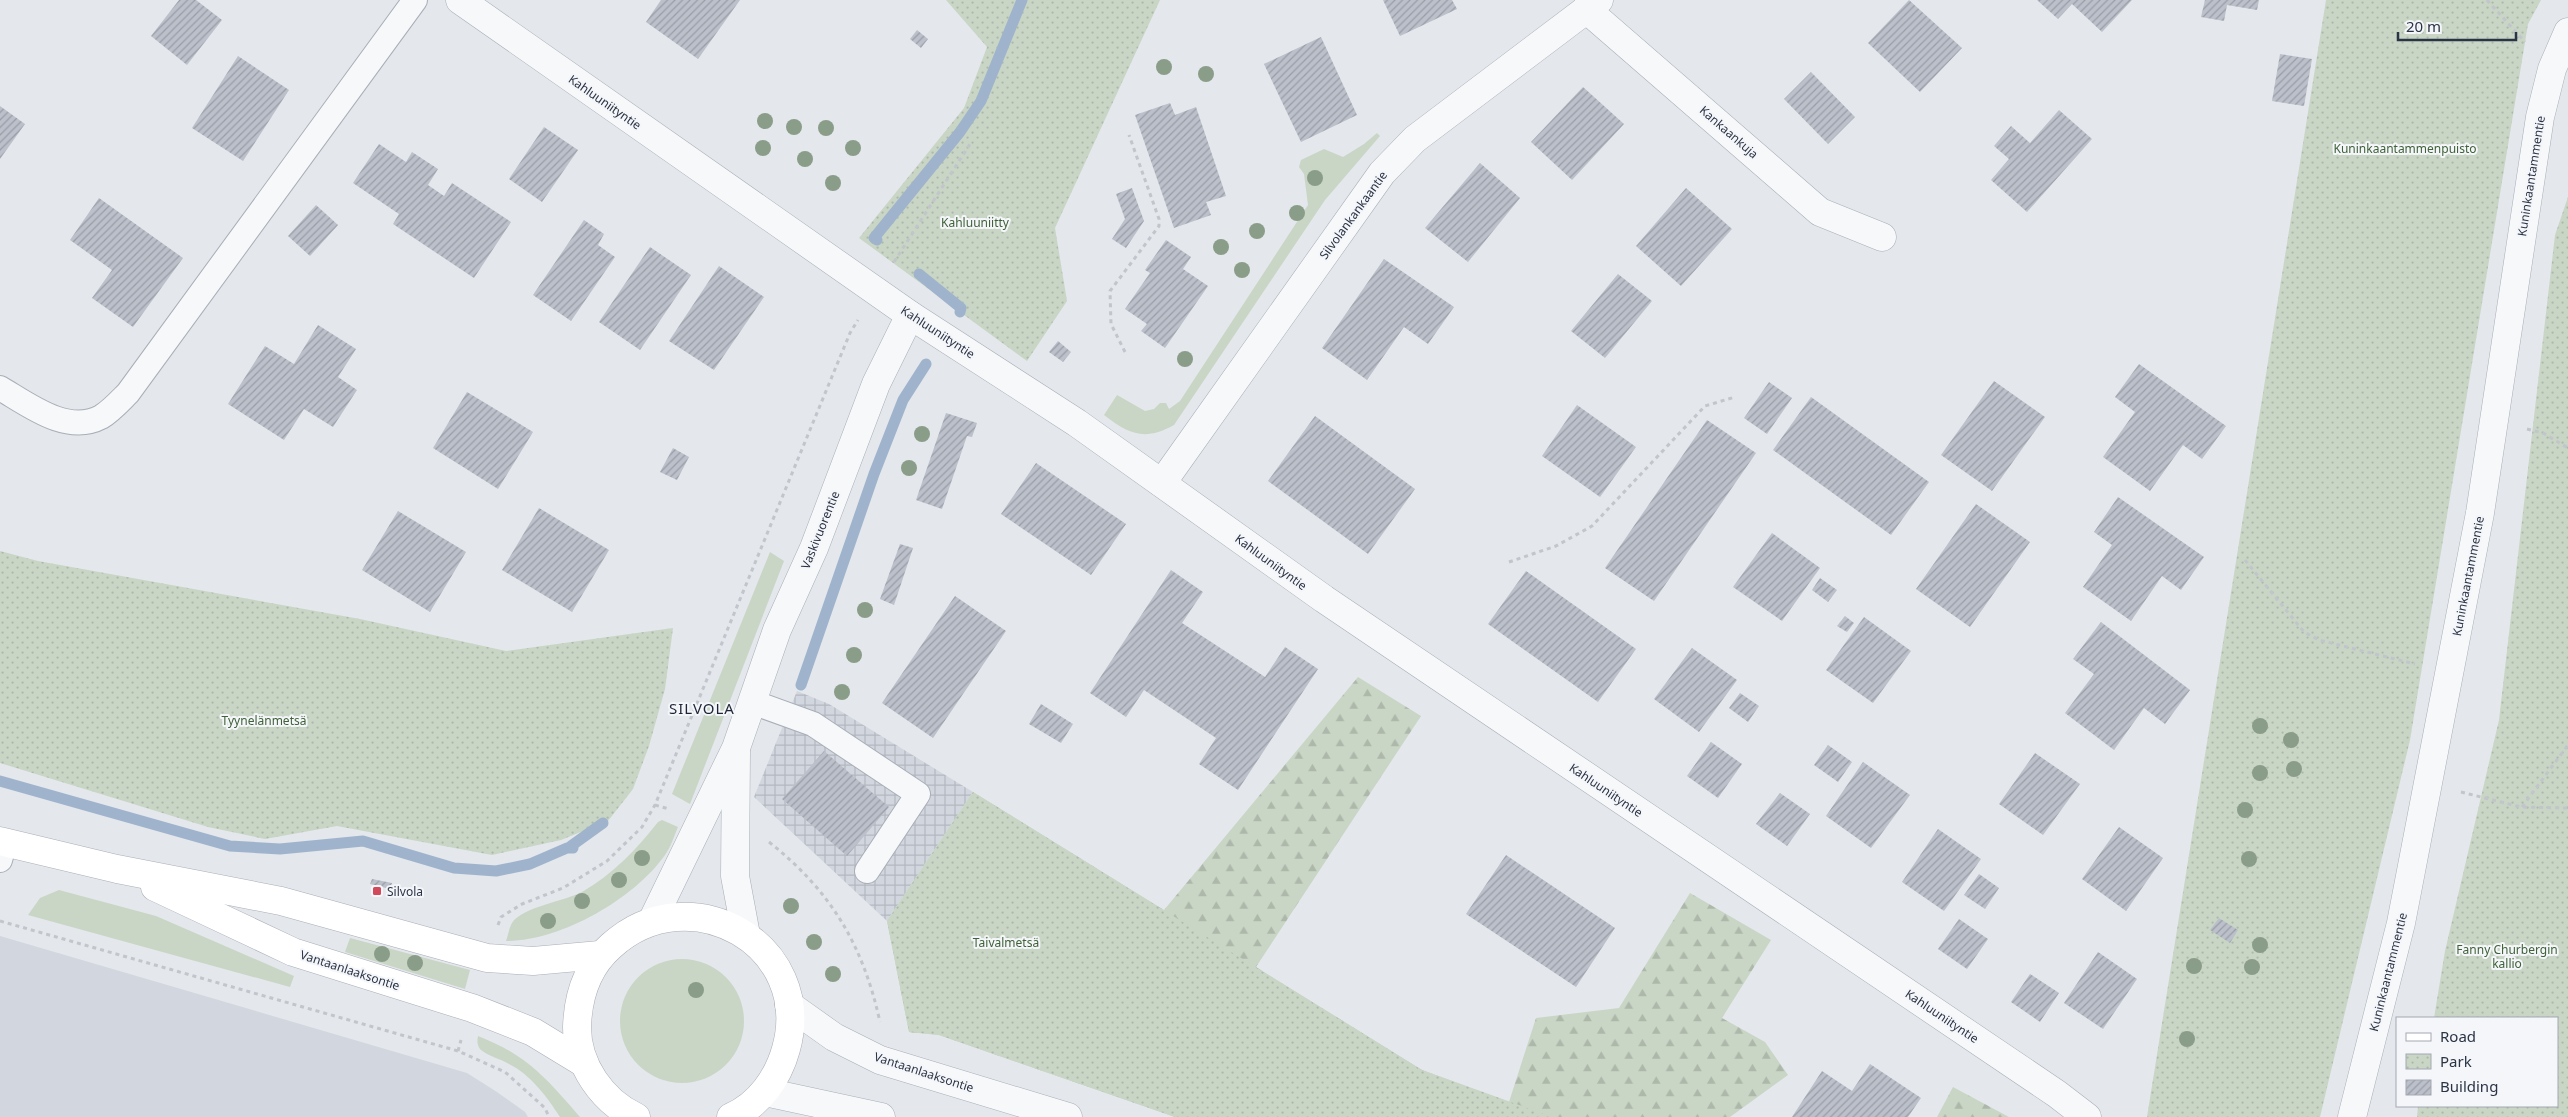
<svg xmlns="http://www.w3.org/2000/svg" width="2568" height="1117" viewBox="0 0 2568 1117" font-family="'Noto Sans',sans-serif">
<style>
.built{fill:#d2d6de}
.industrial{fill:url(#industrial-grid)}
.grass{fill:#c9d6c5}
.forest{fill:url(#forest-firs)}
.park{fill:url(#park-dots)}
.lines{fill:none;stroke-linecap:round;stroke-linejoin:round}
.stream{stroke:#9fb4cc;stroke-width:11}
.building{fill:url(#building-hatch)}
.service-casing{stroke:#a9aeb7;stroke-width:26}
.minor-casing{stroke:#a9aeb7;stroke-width:29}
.tertiary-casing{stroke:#a9aeb7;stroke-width:29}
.secondary-casing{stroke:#a9aeb7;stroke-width:29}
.path{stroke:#c2c5cb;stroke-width:3;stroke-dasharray:4 4;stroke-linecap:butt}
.service{stroke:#f7f8fa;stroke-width:24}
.minor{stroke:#f7f8fa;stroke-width:28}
.tertiary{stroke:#f7f8fa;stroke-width:28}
.secondary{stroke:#fff;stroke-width:28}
.tree{fill:#899d89}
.poi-dot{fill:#d1495b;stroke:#f4f6f9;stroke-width:2}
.labels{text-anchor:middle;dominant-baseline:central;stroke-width:4;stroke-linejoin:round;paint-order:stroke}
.street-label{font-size:12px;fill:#2b3445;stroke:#f4f6f9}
.park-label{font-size:12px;fill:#3f6138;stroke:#f4f6f9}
.poi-label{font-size:12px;fill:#2b3445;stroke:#f4f6f9;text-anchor:start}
.quarter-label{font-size:15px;letter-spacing:1px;fill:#1d2536;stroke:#f4f6f9}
</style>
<defs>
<pattern id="industrial-grid" width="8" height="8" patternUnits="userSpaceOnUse" patternTransform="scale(1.25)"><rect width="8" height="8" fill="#d2d6de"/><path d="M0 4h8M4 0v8" fill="none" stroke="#b4b8c0"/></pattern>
<pattern id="forest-firs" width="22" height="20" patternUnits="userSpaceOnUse" patternTransform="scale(1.25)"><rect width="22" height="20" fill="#c9d6c5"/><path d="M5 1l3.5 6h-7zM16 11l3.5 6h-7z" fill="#adb8ab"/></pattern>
<pattern id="park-dots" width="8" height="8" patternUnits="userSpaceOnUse" patternTransform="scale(1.25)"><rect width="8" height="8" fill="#c9d6c5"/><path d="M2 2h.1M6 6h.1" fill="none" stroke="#adb8ab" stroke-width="1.8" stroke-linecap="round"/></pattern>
<pattern id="building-hatch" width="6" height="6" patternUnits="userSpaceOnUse" patternTransform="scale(1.25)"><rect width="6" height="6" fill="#bbc0ca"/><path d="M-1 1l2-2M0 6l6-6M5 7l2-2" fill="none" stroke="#989da6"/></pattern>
</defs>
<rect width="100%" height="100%" fill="#e4e7ec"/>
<polygon class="built" points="0,936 467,1073 497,1092 525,1112 528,1117 0,1117"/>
<polygon class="industrial" points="797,691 829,704 973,792 887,921 754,797"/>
<g class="grass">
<path d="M1377,133L1380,136L1325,200L1174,425C1145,441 1130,435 1104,415L1117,395L1145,411L1154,409L1160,403H1166L1169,409L1180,401L1308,205L1304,174L1299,167L1301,160L1324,149L1343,157L1364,144Z"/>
<polygon points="770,552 784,561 690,804 672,794"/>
<path d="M662,820L678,827C674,836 671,847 665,855C634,899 561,941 506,941C508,936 509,928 512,923C522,907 565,901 582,892C613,874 636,850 658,822Z"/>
<polygon points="59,890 156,916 294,976 290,987 28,915 40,898"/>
<polygon points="350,938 470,970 465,989 345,952"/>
<circle cx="682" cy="1021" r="62"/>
<path d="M478,1036C527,1055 546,1078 580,1117H560C547,1097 531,1075 509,1064C501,1059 488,1056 481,1050C477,1046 477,1041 478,1036Z"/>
</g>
<g class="forest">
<polygon points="1358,677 1421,716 1256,967 1422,1070 1509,1102 1536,1018 1619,1008 1690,893 1771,940 1722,1018 1765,1042 1788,1075 1730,1117 1175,1117 939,1035 909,1032 887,921 973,792 1164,910"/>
<polygon points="1953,1087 2009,1117 1937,1117"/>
</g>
<g class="park">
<polygon points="946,0 1160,0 1055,228 1067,301 1027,361 859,238 964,108 987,47"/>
<polygon points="2326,0 2541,0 2528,24 2410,740 2320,1117 2147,1117"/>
<polygon points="2568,197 2568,1117 2417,1117 2418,1106 2557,1106 2557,1018 2434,1018 2445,951 2499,720 2555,235"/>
<polygon points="0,551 38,561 360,619 506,651 673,628 665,689 649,746 633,789 608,821 561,840 492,855 337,826 265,839 208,827 0,763"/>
<polygon points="973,792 1422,1070 1552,1117 1175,1117 939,1035 909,1032 887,921"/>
</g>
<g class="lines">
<g class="stream">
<polyline points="877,240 874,238 960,132 981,101 1022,0"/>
<polyline points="919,274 961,308 960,312"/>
<polyline points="801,685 874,474 903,400 926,364"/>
<polyline points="0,781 230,846 280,849 363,841 454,868 496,871 530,864 567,848 573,848"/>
<polyline points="571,846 603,823"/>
</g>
</g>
<g class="building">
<polygon points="179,0 196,0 222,20 187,65 151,36"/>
<polygon points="661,0 740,0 698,59 646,22"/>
<polygon points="1383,0 1452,0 1457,9 1400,36"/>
<polygon points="1909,0 1962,48 1920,92 1868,43"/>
<polygon points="2037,0 2132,0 2102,32 2072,4 2058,19"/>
<polygon points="2205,0 2259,0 2257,10 2227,5 2224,21 2201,17"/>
<polygon points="917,30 928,39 921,48 910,39"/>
<polygon points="1321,37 1357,115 1301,142 1264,64"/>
<polygon points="2280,54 2312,59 2304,106 2272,101"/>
<polygon points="238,56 289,90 243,161 192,128"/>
<polygon points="1811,72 1855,117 1828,144 1784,99"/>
<polygon points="1583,87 1624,124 1572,180 1531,142"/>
<polygon points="1170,103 1175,115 1196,107 1226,196 1206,202 1211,215 1174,228 1135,115"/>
<polygon points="0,106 25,124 0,159"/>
<polygon points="2059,110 2092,139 2027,212 1991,180 2009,159 1994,146 2011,126 2030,143"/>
<polygon points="544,127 578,150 542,202 509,179"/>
<polygon points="379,144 406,162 412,152 438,169 428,185 444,196 452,183 511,222 474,278 393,224 399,214 353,183"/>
<polygon points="1480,163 1520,198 1468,262 1425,228"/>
<polygon points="1132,188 1144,221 1126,248 1112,239 1125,219 1116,194"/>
<polygon points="1686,188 1732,229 1681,286 1636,246"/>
<polygon points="99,198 183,258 133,327 92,298 112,270 70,240"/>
<polygon points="316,205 338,225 310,256 288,236"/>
<polygon points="584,220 604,234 598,245 615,257 571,321 533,295"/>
<polygon points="1166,240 1191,257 1183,269 1208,286 1165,348 1141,331 1147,324 1125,309 1150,273 1145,270"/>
<polygon points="650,247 691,275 640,350 599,322"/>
<polygon points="1384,259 1454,307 1428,344 1404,327 1367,380 1322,348"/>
<polygon points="719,266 764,297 714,370 669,341"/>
<polygon points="1618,274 1652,301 1605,358 1571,331"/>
<polygon points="318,325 356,349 338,377 357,390 333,427 304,409 284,440 228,404 265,346 294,364"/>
<polygon points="1058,341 1071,352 1063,362 1049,352"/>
<polygon points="2139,364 2226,426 2202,459 2183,445 2150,491 2103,457 2135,412 2115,397"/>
<polygon points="1994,381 2045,417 1992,491 1941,455"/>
<polygon points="1769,382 1792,398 1767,434 1744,418"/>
<polygon points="467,392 533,432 498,489 433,448"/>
<polygon points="1811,397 1929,482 1891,535 1773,450"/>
<polygon points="1577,405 1636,447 1600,497 1542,456"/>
<polygon points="946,413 977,423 972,437 967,436 942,509 916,500"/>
<polygon points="1315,416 1415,489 1368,554 1268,481"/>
<polygon points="1707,420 1756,453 1654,601 1605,568"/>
<polygon points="673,448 689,457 677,480 660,472"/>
<polygon points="1036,463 1126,524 1091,575 1001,514"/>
<polygon points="2118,497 2204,557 2181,590 2162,576 2131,621 2083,587 2112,545 2094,532"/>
<polygon points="1976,504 2030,542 1970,627 1916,589"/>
<polygon points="539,508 609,550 572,612 502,570"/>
<polygon points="398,511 466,552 430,612 362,570"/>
<polygon points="1772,533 1820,568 1782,621 1733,587"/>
<polygon points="900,544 913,548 894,605 880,599"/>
<polygon points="1171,570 1203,592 1182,623 1265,677 1285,647 1318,669 1238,790 1199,764 1216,738 1144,690 1126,717 1090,693"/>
<polygon points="1526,571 1636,649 1598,702 1488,624"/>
<polygon points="1820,578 1837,590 1828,602 1812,590"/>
<polygon points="955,596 1006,631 933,738 882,703"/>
<polygon points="1845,616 1854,623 1847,632 1837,626"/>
<polygon points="1864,617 1911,651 1873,703 1826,670"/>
<polygon points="2101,622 2190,690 2165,724 2144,708 2114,750 2065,713 2094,674 2073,659"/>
<polygon points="1692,648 1737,680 1699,732 1654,699"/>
<polygon points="1740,693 1759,706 1748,722 1729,708"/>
<polygon points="1041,704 1073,724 1061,743 1029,724"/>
<polygon points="1711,742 1742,764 1718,798 1687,776"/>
<polygon points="1828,745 1852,762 1838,782 1814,765"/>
<polygon points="824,751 889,807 847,856 782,799"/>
<polygon points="2035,753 2080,784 2043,835 1999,804"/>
<polygon points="1863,762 1910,795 1871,848 1826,816"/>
<polygon points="1780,793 1810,814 1787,846 1756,824"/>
<polygon points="2119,827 2163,858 2126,911 2082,879"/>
<polygon points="1938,829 1981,859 1944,911 1902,882"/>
<polygon points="1506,855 1615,928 1576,987 1466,914"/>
<polygon points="1979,874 1999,888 1985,909 1964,895"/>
<polygon points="372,879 392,883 390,889 370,884"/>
<polygon points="2219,918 2238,930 2230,943 2210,930"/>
<polygon points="1959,919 1988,939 1967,969 1938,949"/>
<polygon points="2098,952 2137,979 2103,1029 2064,1003"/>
<polygon points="2030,974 2059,993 2040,1022 2011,1002"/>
<polygon points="1870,1064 1921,1098 1908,1117 1792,1117 1822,1071 1852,1091"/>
</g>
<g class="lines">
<g class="service-casing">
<g id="service">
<path d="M0,388C29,405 67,435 101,417C111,411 119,402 128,393L415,0"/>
<polyline points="752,702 813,724 918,794 867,871"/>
<polyline points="0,860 5,842"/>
</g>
</g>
<g class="minor-casing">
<g id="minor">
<polyline points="460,0 910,315 1077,423 1324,599 2057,1094 2087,1117"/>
<polyline points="1586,9 1820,212 1882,237"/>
<polyline points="1162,483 1382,173 1415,139 1599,0"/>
<polyline points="736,752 735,876 746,935"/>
<polyline points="653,919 736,748 777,630 814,548 876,384 910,315"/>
</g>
</g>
<g class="tertiary-casing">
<g id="tertiary">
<polyline points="789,1005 834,1037 880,1060 1068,1117"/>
<polyline points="765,1092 881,1117"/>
<polyline points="2352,1117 2401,923 2480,513 2540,117 2552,69 2568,32"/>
</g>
</g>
<g class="secondary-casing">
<g id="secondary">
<polyline points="0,841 117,869 281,901 487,958 533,961 600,955"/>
<polyline points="155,887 293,952 472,1008 533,1032 584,1063"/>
<path d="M636,1117C602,1101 577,1065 577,1027C578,995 587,967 611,946C690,874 815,945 786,1049C778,1078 759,1105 731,1117"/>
</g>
</g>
<g class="path">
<polyline points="2487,0 2525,42"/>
<polyline points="894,262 972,141"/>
<polyline points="1125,352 1111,324 1110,291 1159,226 1159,219 1129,135"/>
<polyline points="2527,429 2543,433 2568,448"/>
<polyline points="2245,560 2304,632 2319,640 2415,664"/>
<polyline points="1509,562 1556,546 1592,526 1705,406 1735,397"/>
<polyline points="2461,792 2521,807 2568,808"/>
<polyline points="655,805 669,809"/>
<polyline points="2522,807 2568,745"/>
<path d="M769,842C831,891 863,945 880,1022"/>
<polyline points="0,921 458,1051 505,1072 545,1108 549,1117"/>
<polyline points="498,925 501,917 522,904 563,888 607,861 642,827 655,805 850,333 858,320"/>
<polyline points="458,1051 461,1040"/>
</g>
<use href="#service" class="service"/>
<use href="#minor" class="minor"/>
<use href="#tertiary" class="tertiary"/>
<use href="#secondary" class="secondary"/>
</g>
<g class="tree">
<circle cx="1164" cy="67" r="8"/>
<circle cx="1206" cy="74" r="8"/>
<circle cx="765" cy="121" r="8"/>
<circle cx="794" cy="127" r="8"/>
<circle cx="826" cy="128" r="8"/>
<circle cx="763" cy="148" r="8"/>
<circle cx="853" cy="148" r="8"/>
<circle cx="805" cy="159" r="8"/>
<circle cx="1315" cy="178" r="8"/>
<circle cx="833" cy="183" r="8"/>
<circle cx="1297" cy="213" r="8"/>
<circle cx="1257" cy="231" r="8"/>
<circle cx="1221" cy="247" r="8"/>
<circle cx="1242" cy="270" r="8"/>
<circle cx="1185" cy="359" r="8"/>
<circle cx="922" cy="434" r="8"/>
<circle cx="909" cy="468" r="8"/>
<circle cx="865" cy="610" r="8"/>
<circle cx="854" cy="655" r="8"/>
<circle cx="842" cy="692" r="8"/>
<circle cx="2260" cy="726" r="8"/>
<circle cx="2291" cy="740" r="8"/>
<circle cx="2294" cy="769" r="8"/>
<circle cx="2260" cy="773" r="8"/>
<circle cx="2245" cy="810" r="8"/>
<circle cx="642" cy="858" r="8"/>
<circle cx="2249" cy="859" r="8"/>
<circle cx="619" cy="880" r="8"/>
<circle cx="582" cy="901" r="8"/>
<circle cx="791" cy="906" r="8"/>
<circle cx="548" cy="921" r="8"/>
<circle cx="814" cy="942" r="8"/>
<circle cx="2260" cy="945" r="8"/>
<circle cx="382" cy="954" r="8"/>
<circle cx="415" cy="963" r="8"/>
<circle cx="2194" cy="966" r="8"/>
<circle cx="2252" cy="967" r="8"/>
<circle cx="833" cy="974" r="8"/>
<circle cx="696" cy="990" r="8"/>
<circle cx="2187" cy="1039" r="8"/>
</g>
<rect class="poi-dot" x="372" y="886" width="10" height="10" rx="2.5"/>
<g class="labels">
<g class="street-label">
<text transform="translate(605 102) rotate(35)">Kahluuniityntie</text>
<text transform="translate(1729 132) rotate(41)">Kankaankuja</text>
<text transform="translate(2531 176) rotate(-81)">Kuninkaantammentie</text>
<text transform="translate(1353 215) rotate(-54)">Silvolankankaantie</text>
<text transform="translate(938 332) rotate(33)">Kahluuniityntie</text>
<text transform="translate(820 530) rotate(-68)">Vaskivuorentie</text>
<text transform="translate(1271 562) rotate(36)">Kahluuniityntie</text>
<text transform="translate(2468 576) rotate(-79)">Kuninkaantammentie</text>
<text transform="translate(1606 790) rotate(34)">Kahluuniityntie</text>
<text transform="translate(350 970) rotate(18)">Vantaanlaaksontie</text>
<text transform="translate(2388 972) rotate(-76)">Kuninkaantammentie</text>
<text transform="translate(1942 1016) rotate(34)">Kahluuniityntie</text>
<text transform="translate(924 1072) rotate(18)">Vantaanlaaksontie</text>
</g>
<g class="park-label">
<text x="2405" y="148">Kuninkaantammenpuisto</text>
<text x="975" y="222">Kahluuniitty</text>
<text x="264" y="720">Tyynelänmetsä</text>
<text x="1006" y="942">Taivalmetsä</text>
<text x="2507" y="949">Fanny Churbergin<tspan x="2507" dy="14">kallio</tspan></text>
</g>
<g class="poi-label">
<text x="387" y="891">Silvola</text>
</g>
<g class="quarter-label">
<text x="702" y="708">SILVOLA</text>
</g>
</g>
<rect x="2396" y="1017" width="162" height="90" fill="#f4f6f9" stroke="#a4a8b1"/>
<rect x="2406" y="1033" width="25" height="8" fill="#ffffff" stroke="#a4a8b1"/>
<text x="2440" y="1042" font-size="15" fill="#2b3445">Road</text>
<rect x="2406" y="1054" width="25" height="15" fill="url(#park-dots)" stroke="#a4a8b1"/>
<text x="2440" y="1067" font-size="15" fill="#2b3445">Park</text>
<rect x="2406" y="1080" width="25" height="15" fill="url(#building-hatch)" stroke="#a4a8b1"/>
<text x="2440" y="1092" font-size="15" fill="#2b3445">Building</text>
<path d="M2398 32v8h118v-8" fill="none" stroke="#2b3445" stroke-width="2.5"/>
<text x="2406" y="32" font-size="15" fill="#2b3445" stroke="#f4f6f9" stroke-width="4" paint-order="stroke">20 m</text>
</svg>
